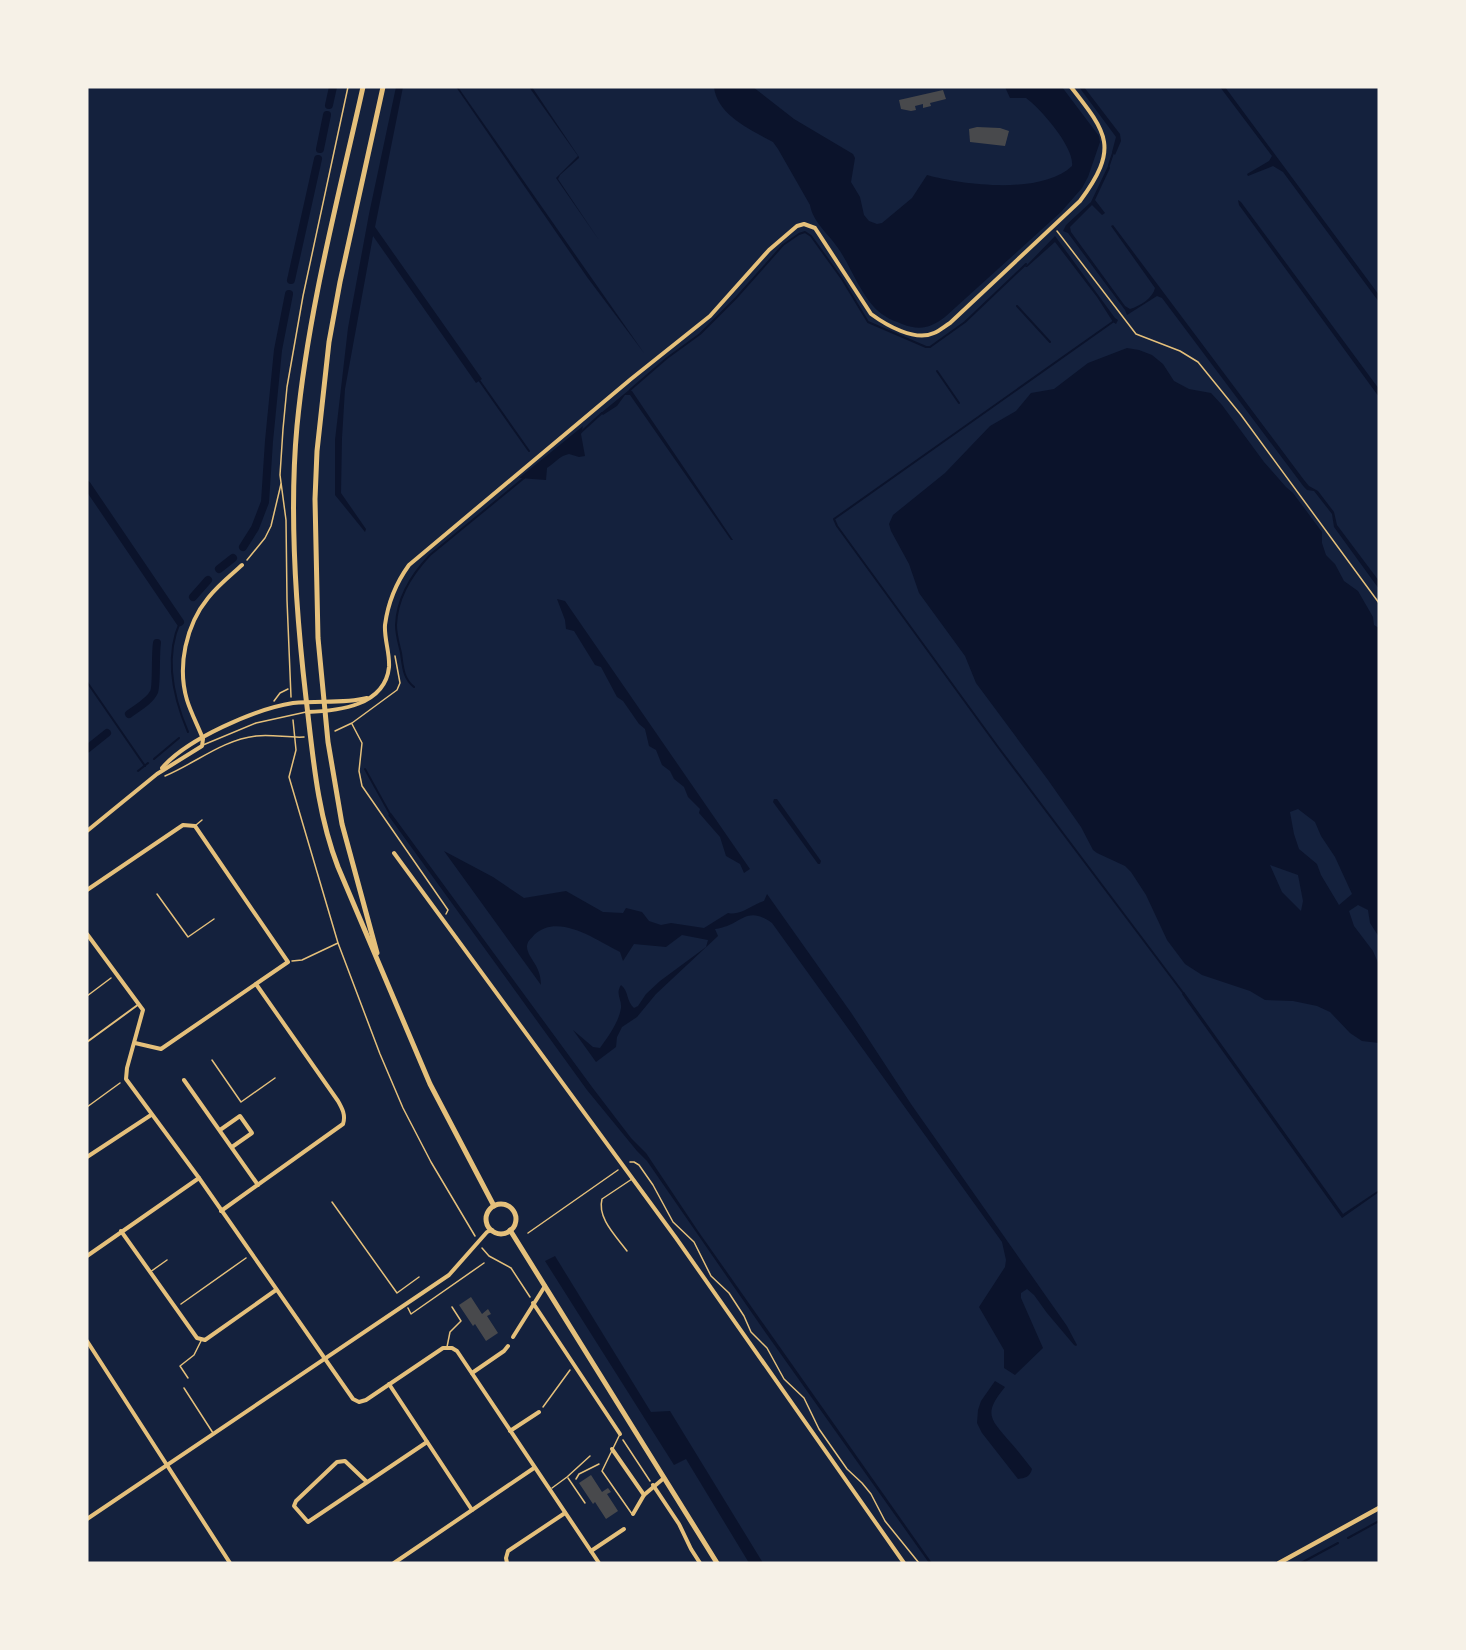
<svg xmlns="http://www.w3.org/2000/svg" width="1466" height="1650" viewBox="0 0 1466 1650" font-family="'Noto Serif',serif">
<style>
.water{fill:#0b132b;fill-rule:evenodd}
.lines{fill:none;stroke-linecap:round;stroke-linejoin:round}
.stream{stroke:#0b132b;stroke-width:2}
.canal{stroke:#0b132b;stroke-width:8}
.building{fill:#48494c}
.path{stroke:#e5c07b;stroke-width:1.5}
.service{stroke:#e5c07b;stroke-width:1.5}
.pedestrian{stroke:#e5c07b;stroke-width:2}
.minor{stroke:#e5c07b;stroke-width:4}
.tertiary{stroke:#e5c07b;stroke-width:4.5}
.secondary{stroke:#e5c07b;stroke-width:5}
</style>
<rect width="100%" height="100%" fill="#14213d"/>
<g class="water">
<polygon points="396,87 403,87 375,227 482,379 476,383 373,236 345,389 342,438 341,493 366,529 365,532 335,495 335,440 348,328 369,214"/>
<polygon points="456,87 458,87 644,353 587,277"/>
<polygon points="529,87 532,87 579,157 579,158 560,175 558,179 599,240 556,178 578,156"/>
<path d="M714,87H753L794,119L853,154L855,158L851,182L860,197L864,215L869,221L877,224L882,223L912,198L927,175C963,185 1042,195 1072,166C1075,148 1041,109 1026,98H1010L1005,87H1062L1099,136L1100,142L1088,177L1082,188L1061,212L945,317C930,328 920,331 902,324C896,321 890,320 885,316C865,305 852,269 840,251C830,235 813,223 810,205L778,149L773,142C751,130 717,115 714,87Z"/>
<polygon points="1079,87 1084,87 1120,134 1121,141 1115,155 1112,152 1116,137"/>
<polygon points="1220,87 1225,87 1379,295 1379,302 1283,172 1273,166 1248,176 1247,174 1269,161 1272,156"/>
<path d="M1109,164L1110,168L1095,200L1105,213L1102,215L1092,205L1070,227L1071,232L1125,306L1130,309C1140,306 1153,298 1155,288L1111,226L1113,225L1304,480L1309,486L1318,491L1334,512L1337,525L1379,581V589L1334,527L1332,514L1314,491L1307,490L1304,487L1162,298L1157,296L1127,315L1125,310L1068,233L1063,231L1066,225L1091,202Z"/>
<polygon points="1238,200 1241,202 1379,389 1379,397 1239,205"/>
<polygon points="1055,236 1115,318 1118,320 1116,324 1113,322 1097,297 1055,242 1027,267 1025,267"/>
<path d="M1127,348L1139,350L1152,355L1163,364L1174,381L1189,389L1211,393L1222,405L1264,462L1286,487L1293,493L1322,532V543L1326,555L1335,564L1344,581L1358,591L1373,617L1374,625L1379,628V937L1370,923L1368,910L1358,905L1349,911L1354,926L1373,951L1379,965V1043L1362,1041L1350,1033L1330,1012L1317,1006L1293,1001L1265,1000L1250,991L1202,975L1185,964L1167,940L1146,895L1131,872L1125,866L1097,853L1093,850L1081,827L1048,780L976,683L965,656L919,593L909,564L891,531L889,524L893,515L945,473L990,426L1016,411L1031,393L1054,389L1088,363ZM1298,809L1315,822L1321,836L1335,857L1352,894L1339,905L1321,875L1317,864L1299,849L1294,834L1290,812ZM1270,865L1298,875L1303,901L1301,911L1282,892Z"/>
<polygon points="629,390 632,391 733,540 731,540 630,395 625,395 617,406 603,415 601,413"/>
<path d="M583,426L581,434L585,456L579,457L569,454C559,456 555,463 547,468L546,480L519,478Z"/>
<polygon points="557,599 565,601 750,869 744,873 740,864 726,856 720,837 699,813 700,809 688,797 684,787 674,779 670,771 662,765 656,750 649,746 645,729 639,724 623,701 617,697 601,667 595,665 574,631 566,629 565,620"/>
<polygon points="774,799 777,799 821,861 820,864 818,864 773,802"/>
<polygon points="391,813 592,1087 631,1138 646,1153 698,1231 932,1563 929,1563 763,1329 647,1161 637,1151 587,1090 388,815"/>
<path d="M444,851L493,877L524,898L566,891L603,912L623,913L626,908L642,912L649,921L661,925L671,923L704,928L728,913C741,916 751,905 764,901L767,894L852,1014L911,1104L1067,1326L1077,1345L1076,1346L1074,1345L1047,1313L1034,1295L1027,1289L1021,1293V1298L1043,1348L1015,1375L1004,1368V1350L979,1307L1005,1267L1006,1260L1002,1242L772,923C745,904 742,926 715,929L718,936L656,994L637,1017L622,1027L617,1037L616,1047L596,1062L573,1030L593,1047L600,1048C608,1037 619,1022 621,1008C622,999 615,994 621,985C629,991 626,1001 634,1008L638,1006L646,994L660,981L706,947L708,940L682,935L666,947L634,944L623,961L620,952C597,941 559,912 534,935C531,939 527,941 527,947C528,959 541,965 541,985Z"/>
<polygon points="1184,992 1343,1214 1379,1190 1379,1192 1342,1218 1186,1000 1182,994"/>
<polygon points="555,1256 651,1412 670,1411 763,1563 749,1563 686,1459 674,1465 545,1261"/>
<path d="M995,1381L1005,1387C982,1415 991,1419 1011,1443C1018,1451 1025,1460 1032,1469C1030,1477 1025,1478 1018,1479L982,1433L977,1423L978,1410L981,1401Z"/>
</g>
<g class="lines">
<g class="stream">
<polyline points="1109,165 1113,153"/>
<polyline points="1017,306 1050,342"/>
<polyline points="1114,321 834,519 837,526 998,747 1184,994"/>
<polyline points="937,371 959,403"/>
<polyline points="479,380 529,451"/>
<polyline points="630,390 667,358 700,334 736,298 783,245 799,234 805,232 811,236 842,279 868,322 926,347 930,347 965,322 1026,264"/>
<polyline points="580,433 602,413"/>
<path d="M180,622C164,658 173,697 188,732"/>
<polyline points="87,682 145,766"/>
<path d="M414,687C403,678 403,667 401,653C399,644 396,635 396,625C397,598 412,574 430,555L524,478"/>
<polyline points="154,759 179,738"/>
<polyline points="365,769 390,814"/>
<polyline points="138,771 148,763"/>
<polyline points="1348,1538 1379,1521"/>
<polyline points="1301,1563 1338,1543"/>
</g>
<g class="canal">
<polyline points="329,105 333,87"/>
<polyline points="320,149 327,115"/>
<polyline points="291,280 318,159"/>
<polyline points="87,485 180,622"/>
<polyline points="243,547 255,528 265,502 269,441 278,350 289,294"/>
<polyline points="219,569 233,558"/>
<polyline points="193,597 208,580"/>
<path d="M129,714C137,708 150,701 154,692C157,686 155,654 157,643"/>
<polyline points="87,749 107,733"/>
</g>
</g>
<g class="building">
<polygon points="943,90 946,99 930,103 931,106 923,108 923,104 915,106 916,110 911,111 901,109 899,100"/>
<polygon points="977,127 1000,128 1009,131 1005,146 970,142 969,129"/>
<polygon points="471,1297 482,1314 488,1309 491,1314 487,1316 498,1333 486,1341 475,1324 473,1326 459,1305"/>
<polygon points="591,1475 602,1492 608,1488 611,1492 607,1494 618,1511 606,1519 595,1502 593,1504 579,1483"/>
</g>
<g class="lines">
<g class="path">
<polyline points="1057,231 1136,334 1180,351 1198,362 1241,415 1379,603"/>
<polyline points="247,560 265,538 271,526 281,484"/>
<polyline points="291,697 287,600 286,520 280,475 283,429 287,387 303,296 348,87"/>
<polyline points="274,701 280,693 288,689"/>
<polyline points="293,720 296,750 289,777 338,943 380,1054 403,1108 431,1162 475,1236"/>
<polyline points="352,724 362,743 359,771 362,786 448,910 446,914"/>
<polyline points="335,731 352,723 397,690 400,683 395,656"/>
<path d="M165,776C196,763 222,740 256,736C272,734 288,738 304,737"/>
<polyline points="157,894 188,937 214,919"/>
<polyline points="292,961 302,960 338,943"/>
<polyline points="87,996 111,978"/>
<polyline points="212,1060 241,1102 275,1078"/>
<polyline points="87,1107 120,1083"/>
<polyline points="630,1162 634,1162 639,1165 653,1185 673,1222 694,1242 711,1276 729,1293 744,1316 751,1332 767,1348 784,1379 804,1398 819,1429 847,1469 862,1483 871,1494 885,1521 919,1563"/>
<polyline points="528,1233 618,1170"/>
<polyline points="482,1248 489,1256 511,1268 530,1297"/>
<polyline points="181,1304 246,1258"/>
<polyline points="408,1308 411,1314 484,1263"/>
<polyline points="543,1407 570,1370"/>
<polyline points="623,1440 650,1481"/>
<polyline points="576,1479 579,1474 599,1464"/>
</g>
<g class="service">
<polyline points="203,745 256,723 306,712"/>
<polyline points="196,825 202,820"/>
<polyline points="332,1202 397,1293 419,1277"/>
<path d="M627,1251C616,1236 597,1218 602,1199L632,1179"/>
<polyline points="150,1272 167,1260"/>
<polyline points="447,1347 450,1332 461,1321 452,1307"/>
<polyline points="188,1378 180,1366 194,1355 201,1341"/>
<polyline points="184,1388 213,1433"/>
<polyline points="620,1434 602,1471 632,1514"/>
<polyline points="568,1478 585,1503"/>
<polyline points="552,1488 567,1477 590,1456"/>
</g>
<polyline class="pedestrian" points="87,1042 139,1004"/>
<g class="minor">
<path d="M307,712C338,711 385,706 389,667C390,653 384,639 385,625C388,602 396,583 409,565L631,379L710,316L769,250L797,226L804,224L815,228L871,314C886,325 915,342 934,333C939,331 945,326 950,323L1080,201C1119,148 1108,134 1071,87"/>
<path d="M162,768C187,739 255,709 293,703C318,700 343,704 367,698"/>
<path d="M87,831L157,774L202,746L203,739C198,726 191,713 187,700C177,666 186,625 208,598C218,585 231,575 242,565"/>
<polyline points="394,853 676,1238 904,1563"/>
<polyline points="87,890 183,825 195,826 288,962 161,1049 135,1043"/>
<polyline points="87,934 143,1010 127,1068 126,1079 199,1178 353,1399 359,1402 366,1400 443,1348 452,1348 457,1351 599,1563"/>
<polyline points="184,1080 258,1185"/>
<polyline points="220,1130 240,1116 252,1133 232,1147"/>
<polyline points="87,1157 151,1115"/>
<path d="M221,1211L343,1124C346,1115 342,1108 338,1101L256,984"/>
<polyline points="121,1231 197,1338 205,1340 276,1290"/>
<polyline points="87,1256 199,1178"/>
<polyline points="533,1303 620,1434"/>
<polyline points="513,1337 545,1286"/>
<polyline points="87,1341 230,1563"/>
<polyline points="472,1373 504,1351 508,1346"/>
<polyline points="389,1384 472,1510"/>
<polyline points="510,1431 539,1412"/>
<polyline points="612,1449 644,1495"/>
<polyline points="367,1482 345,1461 337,1462 296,1501 294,1506 308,1522 427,1442"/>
<polyline points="653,1485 679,1524 691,1549 700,1563"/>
<polyline points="633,1514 644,1495 664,1478"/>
<polyline points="87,1519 449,1275 487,1232 492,1230"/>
<polyline points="591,1551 624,1529"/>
<polyline points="394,1563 534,1468"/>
<polyline points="507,1563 506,1558 508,1551 565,1513"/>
</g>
<polyline class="tertiary" points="1279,1563 1379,1508"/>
<g class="secondary">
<path d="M363,87C338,199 308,311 297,426C289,512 296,612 306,698C313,756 317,813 338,867L430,1084L494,1206"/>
<polyline points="377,953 342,824 328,742 318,638 315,499 317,451 329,342 340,282 383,87"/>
<circle cx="501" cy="1219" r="15"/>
<polyline points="510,1230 717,1563"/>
</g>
</g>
<rect width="1466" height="1650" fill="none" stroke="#f6f1e7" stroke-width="177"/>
</svg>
